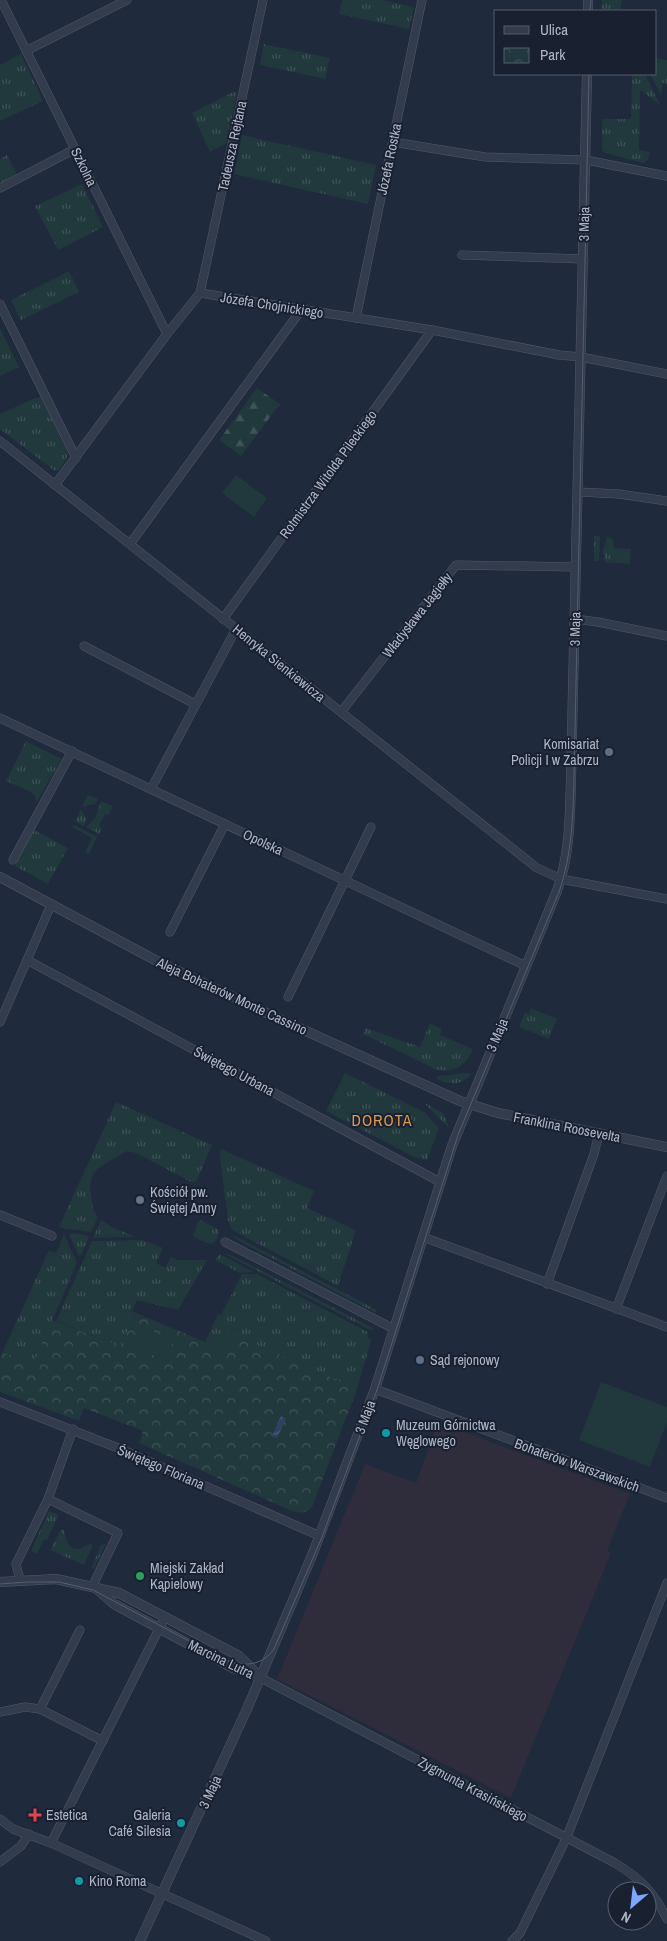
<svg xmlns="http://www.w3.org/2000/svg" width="667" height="1941" viewBox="0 0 667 1941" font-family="'Archivo Narrow',sans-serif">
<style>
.medical{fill:#2f2c3c}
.grass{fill:url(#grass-tufts)}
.forest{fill:url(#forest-firs)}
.park{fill:url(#park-crowns)}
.pitch{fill:#21383d}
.water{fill:url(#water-waves)}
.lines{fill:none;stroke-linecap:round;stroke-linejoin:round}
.minor-casing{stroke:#515969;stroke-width:9}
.tertiary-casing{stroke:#515969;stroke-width:10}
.minor{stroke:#333c4c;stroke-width:8}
.tertiary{stroke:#333c4c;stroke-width:9}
.tram{stroke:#555f73;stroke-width:1}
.service-dot{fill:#5c6f8a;stroke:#192130;stroke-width:2}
.worship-dot{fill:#6b7280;stroke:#192130;stroke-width:2}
.culture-dot{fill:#0f9aa8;stroke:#192130;stroke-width:2}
.leisure-dot{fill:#2e9e5b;stroke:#192130;stroke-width:2}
.health-dot{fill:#e0444e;stroke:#192130;stroke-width:2}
.labels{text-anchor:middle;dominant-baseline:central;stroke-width:4;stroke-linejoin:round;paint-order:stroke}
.street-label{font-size:14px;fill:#aeb6c8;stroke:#192130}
.poi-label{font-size:14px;fill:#aeb6c8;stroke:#192130;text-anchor:start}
.quarter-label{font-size:16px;letter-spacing:1px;fill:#de9853;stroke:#192130}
</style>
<defs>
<pattern id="grass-tufts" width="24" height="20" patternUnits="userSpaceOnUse" patternTransform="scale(1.25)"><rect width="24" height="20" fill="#21383d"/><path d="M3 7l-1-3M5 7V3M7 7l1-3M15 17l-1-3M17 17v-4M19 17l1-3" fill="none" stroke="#3f5358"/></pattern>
<pattern id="forest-firs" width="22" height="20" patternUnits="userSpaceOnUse" patternTransform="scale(1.25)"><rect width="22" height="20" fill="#21383d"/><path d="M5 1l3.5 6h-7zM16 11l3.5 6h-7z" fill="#3f5358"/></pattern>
<pattern id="park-crowns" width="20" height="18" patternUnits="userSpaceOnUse" patternTransform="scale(1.25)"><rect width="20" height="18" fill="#21383d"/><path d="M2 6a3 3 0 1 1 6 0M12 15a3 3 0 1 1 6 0" fill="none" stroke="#3f5358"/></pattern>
<pattern id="water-waves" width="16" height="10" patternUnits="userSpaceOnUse" patternTransform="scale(1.25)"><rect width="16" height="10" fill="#2f4163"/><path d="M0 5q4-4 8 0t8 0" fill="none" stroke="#4b5a78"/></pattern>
</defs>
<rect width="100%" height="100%" fill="#1f2a3c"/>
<polygon class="medical" points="438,1422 630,1494 607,1551 611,1553 511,1798 277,1679 365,1464 416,1483"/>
<g class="grass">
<polygon points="342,0 381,0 414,7 409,29 339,14"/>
<polygon points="602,0 622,0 620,11 601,11"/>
<polygon points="264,44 330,58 325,79 260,65"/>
<polygon points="21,54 43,101 0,121 0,65"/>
<polygon points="656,58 667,60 667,84 663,83 661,95 650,74 656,74"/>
<polygon points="632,74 645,74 660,105 640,90 639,150 650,152 648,160 643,163 605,153 602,150 602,119 631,119"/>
<polygon points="235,91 237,95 226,143 210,152 192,113"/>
<polygon points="242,135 376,165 368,204 234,174"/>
<polygon points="7,155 17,175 0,183 0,159"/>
<polygon points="82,184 103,227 58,250 35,206"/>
<polygon points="69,271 79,292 21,320 11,300"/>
<polygon points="0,328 19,367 0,376"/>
<polygon points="41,397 67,451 67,458 59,470 55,471 0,429 0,414 33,399"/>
<polygon points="594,536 600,536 599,561 594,561"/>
<polygon points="607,537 613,539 614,548 631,549 630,564 605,562 603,550"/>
<polygon points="26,741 62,759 36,803 35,796 29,791 6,781"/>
<polygon points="88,795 98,799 95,804 82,807"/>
<polygon points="101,801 113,806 108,815 105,814 99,826 102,828 99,834 86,827 96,817"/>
<polygon points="81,809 87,820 84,826 75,822"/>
<polygon points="74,825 97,837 89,854 85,852 92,838 72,827"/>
<polygon points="34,830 68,848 48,884 15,866"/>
<polygon points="531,1008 557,1019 549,1039 519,1027 525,1012 529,1014"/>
<path d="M430,1023L442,1029L440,1035L473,1049C466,1066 454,1074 435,1069L363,1034L366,1028L420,1047Z"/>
<polygon points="345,1073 424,1112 439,1128 427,1160 414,1157 326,1111"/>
<path d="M468,1073L471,1074C461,1086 449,1085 437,1079L438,1076Z"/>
<polygon points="116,1102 212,1145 197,1180 195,1182 191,1182 136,1153 127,1151 98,1168 92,1176 90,1186 93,1209 98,1217 91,1232 66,1229 59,1227"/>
<polygon points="426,1103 444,1114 449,1128 426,1105"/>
<polygon points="221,1149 314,1191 307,1208 356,1230 338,1286 232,1230 228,1220 220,1159"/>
<polygon points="101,1220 114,1228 136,1237 93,1238"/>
<path d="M201,1220L219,1230C217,1251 205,1243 193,1236L198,1222Z"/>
<polygon points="71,1233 86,1235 89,1237 81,1255 79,1256 69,1235"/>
<polygon points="64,1234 77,1263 29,1375 21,1360 2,1353 49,1250 56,1253"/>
<polygon points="231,1234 377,1310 376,1313 239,1241"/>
<polygon points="143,1240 163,1248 156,1263 165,1268 171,1257 178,1260 207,1260 178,1310 137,1300 132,1311 136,1313 120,1346 56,1321 92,1241"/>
<polygon points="223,1253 233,1256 375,1329 370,1330"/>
<polygon points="220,1254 254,1272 240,1273 215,1260"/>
<polygon points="242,1274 257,1274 368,1332 367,1336 371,1341 357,1389 342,1428 229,1332 222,1349 205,1342 218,1314 221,1315"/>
<polygon points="49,1511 59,1515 47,1540 44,1539 37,1554 31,1551"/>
<polygon points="61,1529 64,1530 67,1542 72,1548 79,1549 90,1544 93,1545 84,1565 50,1550"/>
<polygon points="106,1544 94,1568 91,1569 101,1545"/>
</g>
<polygon class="forest" points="257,388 280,404 241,456 219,440"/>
<g class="park">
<polygon points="267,1210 278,1215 275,1223 263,1218"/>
<path d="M136,1313L222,1349L229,1332L357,1389L312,1507C305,1514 300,1513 292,1511L139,1443L143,1431L84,1408L79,1421L0,1392V1358L2,1353L33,1364L52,1320L120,1346Z"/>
</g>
<g class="pitch">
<polygon points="236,475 267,498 254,517 222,493"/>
<polygon points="140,1325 174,1341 165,1360 131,1345"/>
<polygon points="601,1382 667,1407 667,1422 650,1467 579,1440"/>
</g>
<polygon class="water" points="281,1416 286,1419 277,1438 272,1436"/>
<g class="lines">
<g class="minor-casing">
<g id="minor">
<polyline points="1,0 167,334"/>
<polyline points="26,51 127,0"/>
<polyline points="393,142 485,157 586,160 667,176"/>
<polyline points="0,188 75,149"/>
<polyline points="462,255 584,259"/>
<polyline points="200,293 263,0"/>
<polyline points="0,304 76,458"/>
<polyline points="356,318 422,0"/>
<polyline points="0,441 537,868 561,879 667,899"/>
<polyline points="55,485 167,334 200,293 432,330 559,355 581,357 667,374"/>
<polyline points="578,492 619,494 667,501"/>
<polyline points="130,544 301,310"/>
<polyline points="223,619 432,330"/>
<polyline points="575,619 598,622 667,636"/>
<polyline points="84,646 195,704"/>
<polyline points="341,712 456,565 576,567"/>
<polyline points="0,718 526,966"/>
<polyline points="151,789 236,629"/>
<polyline points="13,860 72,751"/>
<polyline points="170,932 225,824"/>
<polyline points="27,960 440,1182"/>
<polyline points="288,997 371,827"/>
<polyline points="0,1022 51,905"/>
<polyline points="0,1215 52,1236"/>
<polyline points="423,1237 667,1327"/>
<polyline points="225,1242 394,1329"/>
<polyline points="547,1284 594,1154 599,1133"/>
<polyline points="616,1309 667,1176"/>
<polyline points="375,1389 667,1498"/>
<polyline points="0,1402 118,1448 320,1536"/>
<polyline points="48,1499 118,1533 92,1587"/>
<polyline points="20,1580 16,1564 48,1499 73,1429"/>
<path d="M261,1678L615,1863C641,1879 653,1891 667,1919"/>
<polyline points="40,1709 80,1630"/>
<polyline points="0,1712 25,1707 40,1709 103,1741"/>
<polyline points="0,1819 13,1829 51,1843 266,1941"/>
<polyline points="51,1843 165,1617"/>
<polyline points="0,1862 21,1846 29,1834"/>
<polyline points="512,1941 520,1933 566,1839 667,1583"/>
</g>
</g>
<g class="tertiary-casing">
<g id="tertiary">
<polyline points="588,11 588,0"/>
<polyline points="0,877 155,960 273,1016 460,1101 498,1113 667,1147"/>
<polyline points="0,1582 56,1579 119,1593 239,1656 261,1678"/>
<polyline points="98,1590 114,1604 233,1668 259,1677"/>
<path d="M140,1941L247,1709L313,1553L375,1389L452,1146L557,891C570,854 570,817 571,778L587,74"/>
</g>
</g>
<use href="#minor" class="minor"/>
<use href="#tertiary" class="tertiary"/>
<g class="tram">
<polyline points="590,11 591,0"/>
<path d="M0,1584L27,1582H59L93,1590L223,1659C242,1667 261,1667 274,1649L322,1537L377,1390L458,1135L559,892C572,854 573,817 574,778L589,74"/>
</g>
</g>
<g class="service-dot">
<circle cx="609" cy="752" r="5"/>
<circle cx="420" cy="1360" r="5"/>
</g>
<circle class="worship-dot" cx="140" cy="1200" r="5"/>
<g class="culture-dot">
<circle cx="386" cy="1433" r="5"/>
<circle cx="181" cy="1823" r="5"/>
<circle cx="79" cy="1881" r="5"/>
</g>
<circle class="leisure-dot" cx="140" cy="1576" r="5"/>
<path class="health-dot" d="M32.5 1807.5h5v5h5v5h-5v5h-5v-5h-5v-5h5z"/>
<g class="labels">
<g class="street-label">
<text transform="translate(232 146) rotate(-78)">Tadeusza Rejtana</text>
<text transform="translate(389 159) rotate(-78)">Józefa Rostka</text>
<text transform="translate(84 167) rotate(64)">Szkolna</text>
<text transform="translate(584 224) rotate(-89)">3 Maja</text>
<text transform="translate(272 305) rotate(9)">Józefa Chojnickiego</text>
<text transform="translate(328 474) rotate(-54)">Rotmistrza Witolda Pileckiego</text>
<text transform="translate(417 615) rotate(-52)">Władysława Jagiełły</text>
<text transform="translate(575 629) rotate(-89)">3 Maja</text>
<text transform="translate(279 663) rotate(39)">Henryka Sienkiewicza</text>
<text transform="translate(263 842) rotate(25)">Opolska</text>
<text transform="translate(232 996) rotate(25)">Aleja Bohaterów Monte Cassino</text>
<text transform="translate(497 1035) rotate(-67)">3 Maja</text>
<text transform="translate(234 1071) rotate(28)">Świętego Urbana</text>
<text transform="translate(567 1127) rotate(11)">Franklina Roosevelta</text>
<text transform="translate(365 1417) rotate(-70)">3 Maja</text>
<text transform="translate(577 1465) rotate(20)">Bohaterów Warszawskich</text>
<text transform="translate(161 1467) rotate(23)">Świętego Floriana</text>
<text transform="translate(221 1659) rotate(26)">Marcina Lutra</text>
<text transform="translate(473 1789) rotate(28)">Zygmunta Krasińskiego</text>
<text transform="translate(210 1792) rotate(-65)">3 Maja</text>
</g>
<g class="poi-label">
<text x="599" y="744" text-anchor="end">Komisariat<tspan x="599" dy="16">Policji I w Zabrzu</tspan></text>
<text x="150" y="1192">Kościół pw.<tspan x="150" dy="16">Świętej Anny</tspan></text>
<text x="430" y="1360">Sąd rejonowy</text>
<text x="396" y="1425">Muzeum Górnictwa<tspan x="396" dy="16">Węglowego</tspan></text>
<text x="150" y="1568">Miejski Zakład<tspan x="150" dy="16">Kąpielowy</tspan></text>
<text x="46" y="1815">Estetica</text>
<text x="171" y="1815" text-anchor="end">Galeria<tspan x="171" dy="16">Café Silesia</tspan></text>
<text x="89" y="1881">Kino Roma</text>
</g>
<g class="quarter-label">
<text x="382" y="1120">DOROTA</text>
</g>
</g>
<rect x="494" y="10" width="162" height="65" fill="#192130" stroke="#555d6d"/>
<rect x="504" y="26" width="25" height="8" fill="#333c4c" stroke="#555d6d"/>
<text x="540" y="35" font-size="15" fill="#aeb6c8">Ulica</text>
<rect x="504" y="48" width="25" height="15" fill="url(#park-crowns)" stroke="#555d6d"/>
<text x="540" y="60" font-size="15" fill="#aeb6c8">Park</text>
<g transform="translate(632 1906) rotate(208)"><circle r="24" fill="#192130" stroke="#555d6d"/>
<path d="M0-4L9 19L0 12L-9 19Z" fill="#7ca6ff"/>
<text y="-8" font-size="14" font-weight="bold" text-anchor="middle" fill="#aeb6c8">N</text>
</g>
</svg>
